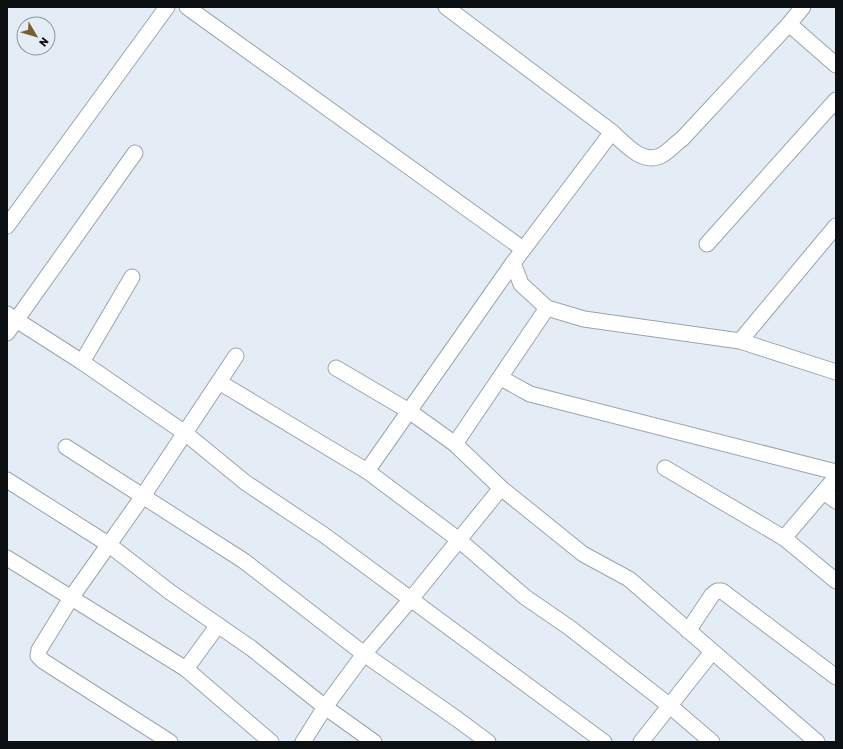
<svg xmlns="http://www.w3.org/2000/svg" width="843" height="749" viewBox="0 0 843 749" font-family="Rubik,sans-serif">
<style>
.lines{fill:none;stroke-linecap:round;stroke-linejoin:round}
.minor-casing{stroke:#9ba4ac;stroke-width:17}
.minor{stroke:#fff;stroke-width:15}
</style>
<rect width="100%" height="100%" fill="#e4edf6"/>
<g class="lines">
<g class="minor-casing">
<g id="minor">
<polyline points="187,7 523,249"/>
<path d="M446,7L612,132C624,143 643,166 662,155C669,151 675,144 682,139L789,24L803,7"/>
<polyline points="789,24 836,65"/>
<polyline points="7,226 167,7"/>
<polyline points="707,244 836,100"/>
<polyline points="513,263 521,284 547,308 584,319 740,341 836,372"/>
<polyline points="547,308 455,444 501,488 583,554 629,579 817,742"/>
<polyline points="7,314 82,362 185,433 246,483 324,535 604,742"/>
<polyline points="7,333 135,153"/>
<polyline points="740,341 836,226"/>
<polyline points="82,362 132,277"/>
<polyline points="336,368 409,411 455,444"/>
<polyline points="501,378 530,394 836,472"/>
<polyline points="219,382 367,471 459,540 525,597 570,628 670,706 712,742"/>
<polyline points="66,447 244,561 364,654 457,719 488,742"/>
<polyline points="665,468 784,538 836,477"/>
<polyline points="367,471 513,263 612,132"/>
<polyline points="7,480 108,544 170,592 251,648 325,707 374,742"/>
<polyline points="824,492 836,501"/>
<polyline points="784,538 836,581"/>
<polyline points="7,558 186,669 271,742"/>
<polyline points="688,631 712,595 717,591 722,591 836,677"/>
<polyline points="186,669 218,625"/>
<polyline points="170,742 43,661 38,656 39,650 71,598 143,496 236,356"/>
<polyline points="303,742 325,707 364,654 411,599 501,488"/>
<polyline points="641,742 712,652"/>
</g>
</g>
<use href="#minor" class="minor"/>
</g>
<rect width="843" height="749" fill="none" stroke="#0d1013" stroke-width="16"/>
<g transform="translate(36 36) rotate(128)"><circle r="19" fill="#e4edf6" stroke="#8e959b"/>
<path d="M0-3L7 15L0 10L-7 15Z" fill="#785e30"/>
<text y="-6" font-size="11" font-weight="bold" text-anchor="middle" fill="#0d1013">N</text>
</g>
</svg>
